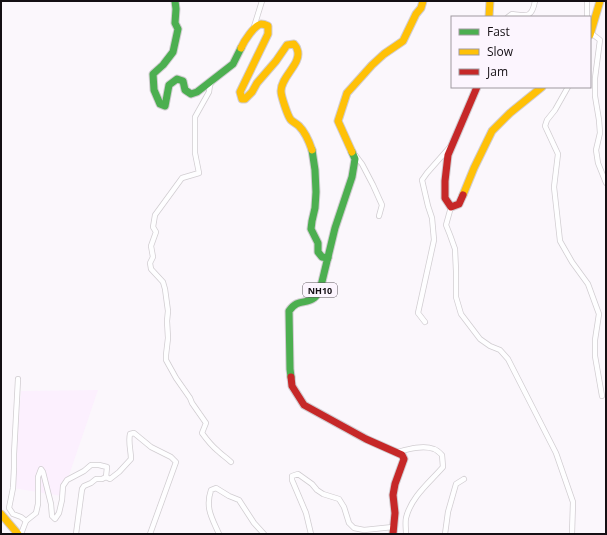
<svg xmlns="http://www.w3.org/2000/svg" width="607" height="535" viewBox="0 0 607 535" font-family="'Open Sans',sans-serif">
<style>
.built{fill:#fcf0fe}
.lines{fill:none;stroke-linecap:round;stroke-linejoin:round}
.street-casing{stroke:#d1cdd1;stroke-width:6}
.fast-casing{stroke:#d1cdd1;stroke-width:9}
.slow-casing{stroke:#d1cdd1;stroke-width:9}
.jam-casing{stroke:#d1cdd1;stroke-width:9}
.street{stroke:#fefeff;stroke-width:4.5}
.fast{stroke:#4caf50;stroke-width:7}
.slow{stroke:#ffc107;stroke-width:7}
.jam{stroke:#c62828;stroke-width:7}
.labels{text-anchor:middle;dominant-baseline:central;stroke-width:3.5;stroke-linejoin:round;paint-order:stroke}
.shield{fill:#fcf5fe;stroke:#5a545a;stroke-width:1}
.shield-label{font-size:9px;font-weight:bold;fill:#140f14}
</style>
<rect width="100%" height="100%" fill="#fbf7fc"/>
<polygon class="built" points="98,390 62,496 13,488 21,391"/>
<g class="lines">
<g class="street-casing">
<g id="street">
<path d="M508,17L512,14C527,16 532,18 535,1"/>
<polyline points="587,17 587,1"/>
<polyline points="253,30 262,1"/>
<polyline points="591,34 591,33 600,40 595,78 595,96 599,120 600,133 596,150 598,163 606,183"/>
<path d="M213,81L210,85L209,92L195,117V153L199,173L182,178L155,215L153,227L156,232L151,246L153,257L150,263L151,269L163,282L165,289L168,311L167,321L168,338L166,355V360L176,378L190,398L192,403L206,423L202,433C207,440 212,446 218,451C222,455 227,458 231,462"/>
<polyline points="568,87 555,110 547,120 545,126 558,154 554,187 560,241 572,262 588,284 599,314 595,340 595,356 602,396"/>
<polyline points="356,156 362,164 373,185 382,205 379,216"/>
<polyline points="451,207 446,225 450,235 455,249 456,271 456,297 461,314 480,339 490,346 500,350 508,359 556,453 573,502 572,534"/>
<polyline points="425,322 418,313 434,240 432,218 428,206 422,180 427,173 449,148"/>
<polyline points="18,379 14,454 14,468 13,488 9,508 13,514 21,517 26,521 36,513 38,504 38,477 41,469 43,472 51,504 52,516 55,519 59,513 62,500 63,486 67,480 84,471 91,465 99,465 107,467 106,477"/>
<path d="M398,452C409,449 423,445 434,449C437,450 440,453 442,455L443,467C429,483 411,497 406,518C405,523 406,529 406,534"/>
<polyline points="21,534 26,521"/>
<path d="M76,534L82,489L84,486L91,483L96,479H102L106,477L110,479L119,472L131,459C131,451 128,442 130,434L134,433L151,447L171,457L176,462L150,534"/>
<path d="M219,534C212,518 205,508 211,490L216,488L229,496L239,500L254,523L264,534"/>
<polyline points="311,534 306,513 292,480 292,476 298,474 312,484 317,490 323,494 339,499 344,507 349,523 354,528 364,530 393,527"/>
<polyline points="445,534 448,512 456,484 464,479"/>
</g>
</g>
<g class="fast-casing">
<g id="fast">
<polyline points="175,1 176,9 175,23 178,29 173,52 163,65 153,74 154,90 160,104 165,106 169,85 177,79 183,81 185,90 191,94 197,92 233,64 241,48"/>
<polyline points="312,150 315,170 316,192 315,208 312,221 311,229 318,243 318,252 322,257 328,258"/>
<path d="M291,377L290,369L289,311C298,298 305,305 314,298C317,296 318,292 320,290L335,228L352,177L355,159L352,152"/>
</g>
</g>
<g class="slow-casing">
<g id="slow">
<polyline points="489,17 490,1"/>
<polyline points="590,35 600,1"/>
<path d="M241,48C244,41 254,26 261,24C264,24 266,25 268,26V34L240,92L242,99H245L252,92L257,83L276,61L287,45L294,44C295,46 297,47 297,49C303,63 281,76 281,91C281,96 288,117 291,120C293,122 297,124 299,126C306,133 309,141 312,150"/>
<polyline points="352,152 338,121 347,93 372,65 384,54 403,41 416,14 421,8 423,1"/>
<polyline points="463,195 474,168 492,131 510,113 542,87"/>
<polyline points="1,514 18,534"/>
</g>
</g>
<g class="jam-casing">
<g id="jam">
<polyline points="463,195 459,204 451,207 445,198 445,181 448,155 477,87"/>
<polyline points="291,377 292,386 304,405 366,439 402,455 404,459 395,484 393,495 395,513 393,534"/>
</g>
</g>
<use href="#street" class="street"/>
<use href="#fast" class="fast"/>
<use href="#slow" class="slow"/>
<use href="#jam" class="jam"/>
</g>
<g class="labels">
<rect class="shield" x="303" y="283" width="34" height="14" rx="3"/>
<g class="shield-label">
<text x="320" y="290">NH10</text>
</g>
</g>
<rect width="607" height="535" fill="none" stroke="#140f14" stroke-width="4"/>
<rect x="451" y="16" width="140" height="72" fill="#fcf5fe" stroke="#9f99a0"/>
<rect x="459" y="29" width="20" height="6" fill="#4caf50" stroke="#9f99a0"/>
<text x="487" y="36" font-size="12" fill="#140f14">Fast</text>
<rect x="459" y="49" width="20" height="6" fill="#ffc107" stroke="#9f99a0"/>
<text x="487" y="56" font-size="12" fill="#140f14">Slow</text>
<rect x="459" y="69" width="20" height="6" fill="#c62828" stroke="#9f99a0"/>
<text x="487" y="76" font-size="12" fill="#140f14">Jam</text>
</svg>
